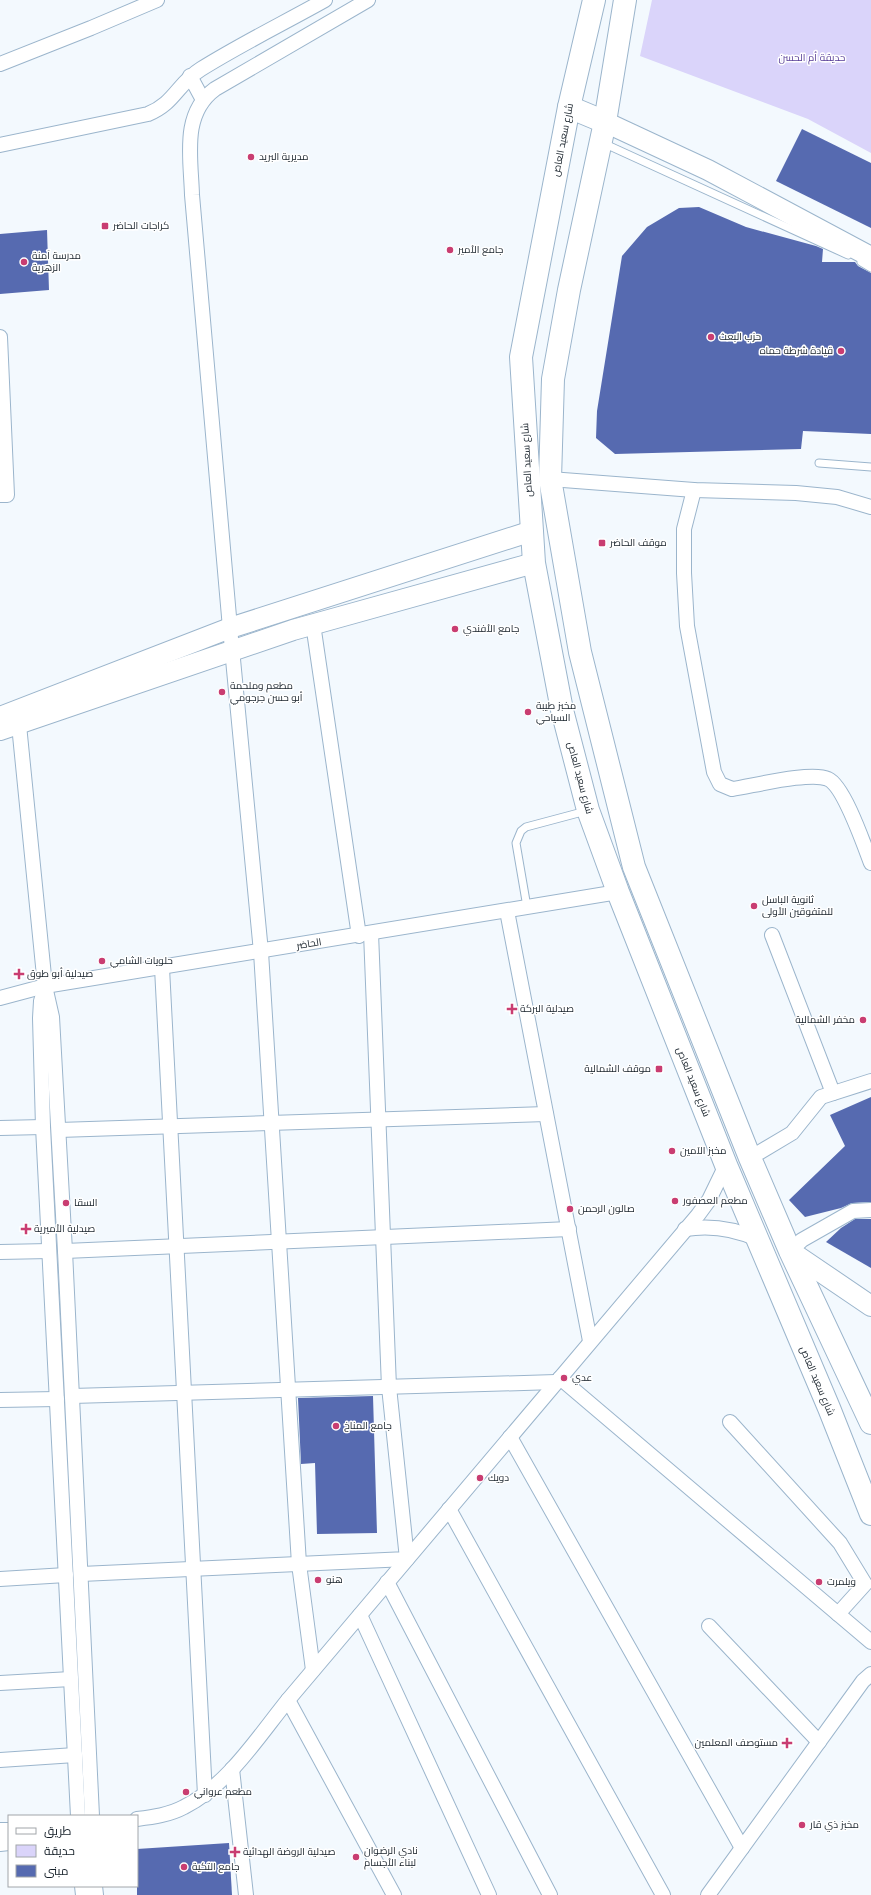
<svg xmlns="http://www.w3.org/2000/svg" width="871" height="1895" viewBox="0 0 871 1895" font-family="'Varela Round',Cairo,sans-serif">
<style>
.green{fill:#dad4fa}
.building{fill:#566ab0}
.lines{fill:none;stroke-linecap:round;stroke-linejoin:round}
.service-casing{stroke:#9bb5cc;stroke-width:9}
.minor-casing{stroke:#9bb5cc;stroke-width:16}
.secondary-casing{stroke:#9bb5cc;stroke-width:22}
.primary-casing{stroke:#9bb5cc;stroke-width:24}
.service{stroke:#fff;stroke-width:7}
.minor{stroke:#fff;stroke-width:14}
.secondary{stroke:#fff;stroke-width:20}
.primary{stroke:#fff;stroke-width:22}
.poi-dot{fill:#c93d71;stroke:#fff;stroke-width:1.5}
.labels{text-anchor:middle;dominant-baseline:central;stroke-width:3;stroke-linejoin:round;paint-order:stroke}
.park-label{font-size:10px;fill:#553b95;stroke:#fff}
.street-label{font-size:10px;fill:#17212a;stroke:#fff}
.poi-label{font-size:10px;fill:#17212a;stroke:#fff;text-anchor:start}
</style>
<rect width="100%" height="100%" fill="#f3f9fe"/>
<polygon class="green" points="652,0 871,0 871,153 808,119 640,56"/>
<g class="building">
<polygon points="802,129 871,163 871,228 776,181"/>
<polygon points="699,207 746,227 816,246 823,249 822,262 855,262 858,266 871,273 871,434 803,431 801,449 615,454 596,438 597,411 622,256 647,227 679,208"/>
<polygon points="47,230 49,290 0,294 0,234"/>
<polygon points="871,1097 871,1202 852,1203 841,1208 805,1217 789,1200 845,1146 830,1115"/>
<polygon points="855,1219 871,1219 871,1268 826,1242 841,1228"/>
<polygon points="373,1396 377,1533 317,1534 315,1463 301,1464 298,1398"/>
<polygon points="229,1843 232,1895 137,1895 137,1849"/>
</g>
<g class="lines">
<g class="service-casing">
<g id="service">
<polyline points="603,143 848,255"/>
<polyline points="861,262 871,268"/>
<polyline points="819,463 871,467"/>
<polyline points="527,907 516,843 521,831 526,827 586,811"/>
</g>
</g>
<g class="minor-casing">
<g id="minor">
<polyline points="0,64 91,28 157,0"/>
<polyline points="190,76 203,100"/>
<path d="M0,145L148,114C175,103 177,84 201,69C241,44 284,23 325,0"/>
<polyline points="0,337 7,495 0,495"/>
<polyline points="550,479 694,490 796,493 837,497 871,507"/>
<path d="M694,490L684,529V573L687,626L714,772L720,784L732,789C753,786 811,771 828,779C844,786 864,845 871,863"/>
<polyline points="313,624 359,936"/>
<polyline points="19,725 45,986 52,1017 65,1251 92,1816"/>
<polyline points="507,911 590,1341"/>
<polyline points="772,935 833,1093"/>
<polyline points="162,968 205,1795"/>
<polyline points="45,988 41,1001 40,1018 43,1127 78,1816"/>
<polyline points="0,998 45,986 618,892"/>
<polyline points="0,1128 43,1127"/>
<polyline points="59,1130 546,1114"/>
<polyline points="750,1158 792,1133 821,1097 871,1081"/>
<path d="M685,1229C710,1225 733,1228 757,1239"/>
<polyline points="65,1251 569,1229"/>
<polyline points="790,1251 802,1240 853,1211 871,1210"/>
<polyline points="0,1252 49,1251"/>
<polyline points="560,1378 871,1642"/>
<polyline points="72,1396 556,1382"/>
<polyline points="0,1400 57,1399"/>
<polyline points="730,1422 840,1543 865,1584 838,1614"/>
<polyline points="510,1437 742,1848"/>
<polyline points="449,1509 663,1895"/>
<polyline points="81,1574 407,1559 389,1387 371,933"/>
<polyline points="0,1579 66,1575"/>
<polyline points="387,1582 550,1895"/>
<polyline points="360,1615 489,1895"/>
<polyline points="709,1626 819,1742"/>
<path d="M313,1670L299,1564L261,952L230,628L192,195C191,158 181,114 215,89L368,0"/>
<polyline points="0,1683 71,1679"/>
<polyline points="288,1700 394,1895"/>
<polyline points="0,1760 75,1755"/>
<polyline points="232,1769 246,1895"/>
<path d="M137,1819C153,1817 169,1815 184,1807C228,1785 258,1737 288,1700L698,1215L709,1200L726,1165"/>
<polyline points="0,1830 9,1830"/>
<polyline points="0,1844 9,1843"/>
<polyline points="82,1886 83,1895"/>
<polyline points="95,1886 96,1895"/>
<polyline points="708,1895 863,1681 871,1674"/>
</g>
</g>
<g class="secondary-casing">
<g id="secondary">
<polyline points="605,122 708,170 871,257"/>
<polyline points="0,717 230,628 532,531"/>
<polyline points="0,730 293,630 534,563"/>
<polyline points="790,1251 871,1306"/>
</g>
</g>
<g class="primary-casing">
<g id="primary">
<polyline points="594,0 569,107 521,357 534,563 562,710 588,810 618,892 726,1165 829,1408 871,1514"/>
<polyline points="625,0 605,122 569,290 553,379 550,479 580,652 634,867 750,1158 790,1251 871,1423"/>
<polyline points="569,107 605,122"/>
</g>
</g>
<use href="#service" class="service"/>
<use href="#minor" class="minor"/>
<use href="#secondary" class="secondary"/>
<use href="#primary" class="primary"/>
</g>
<g class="poi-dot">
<circle cx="251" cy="157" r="4"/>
<rect x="101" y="222" width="8" height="8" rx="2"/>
<circle cx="450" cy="250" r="4"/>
<circle cx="24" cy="262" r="4"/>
<circle cx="711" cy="337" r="4"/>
<circle cx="841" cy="351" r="4"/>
<rect x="598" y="539" width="8" height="8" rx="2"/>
<circle cx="455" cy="629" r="4"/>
<circle cx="222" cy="692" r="4"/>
<circle cx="528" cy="712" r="4"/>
<circle cx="754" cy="906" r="4"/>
<circle cx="102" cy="961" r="4"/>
<path d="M17 968h4v4h4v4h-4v4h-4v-4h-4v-4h4z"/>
<path d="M510 1003h4v4h4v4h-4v4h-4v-4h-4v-4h4z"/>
<circle cx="863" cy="1020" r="4"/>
<rect x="655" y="1065" width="8" height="8" rx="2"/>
<circle cx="672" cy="1151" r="4"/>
<circle cx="675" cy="1201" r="4"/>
<circle cx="66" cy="1203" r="4"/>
<circle cx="570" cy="1209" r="4"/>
<path d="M24 1223h4v4h4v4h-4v4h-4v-4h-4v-4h4z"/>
<circle cx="564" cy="1378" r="4"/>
<circle cx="336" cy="1426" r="4"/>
<circle cx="480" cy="1478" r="4"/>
<circle cx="318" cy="1580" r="4"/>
<circle cx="819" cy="1582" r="4"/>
<path d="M785 1737h4v4h4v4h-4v4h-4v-4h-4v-4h4z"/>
<circle cx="186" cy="1792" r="4"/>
<circle cx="802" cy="1825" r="4"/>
<path d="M233 1846h4v4h4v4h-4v4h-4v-4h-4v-4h4z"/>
<circle cx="356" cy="1857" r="4"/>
<circle cx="184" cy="1867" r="4"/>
</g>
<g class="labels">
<g class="park-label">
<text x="812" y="58">حديقة أم الحسن</text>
</g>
<g class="street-label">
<text transform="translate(563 140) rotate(-79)">شارع سعيد العاص</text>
<text transform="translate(527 460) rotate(-93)">شارع سعيد العاص</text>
<text transform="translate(580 778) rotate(75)">شارع سعيد العاص</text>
<text transform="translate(309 944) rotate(-9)">الحاضر</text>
<text transform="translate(693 1082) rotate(68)">شارع سعيد العاص</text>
<text transform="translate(817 1381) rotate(67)">شارع سعيد العاص</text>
</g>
<g class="poi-label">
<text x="259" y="157">مديرية البريد</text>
<text x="113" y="226">كراجات الحاضر</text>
<text x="458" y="250">جامع الأمير</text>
<text x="32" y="256">مدرسة آمنة<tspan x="32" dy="12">الزهرية</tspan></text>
<text x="719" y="337">حزب البعث</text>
<text x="833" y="351" text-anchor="end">قيادة شرطة حماه</text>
<text x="610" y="543">موقف الحاضر</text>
<text x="463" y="629">جامع الأفندي</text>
<text x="230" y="686">مطعم وملحمة<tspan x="230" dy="12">أبو حسن جرجومي</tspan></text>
<text x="536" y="706">مخبز طيبة<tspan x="536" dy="12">السياحي</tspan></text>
<text x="762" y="900">ثانوية الباسل<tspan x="762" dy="12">للمتفوقين الأولى</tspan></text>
<text x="110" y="961">حلويات الشامي</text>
<text x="27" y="974">صيدلية أبو طوق</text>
<text x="520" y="1009">صيدلية البركة</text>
<text x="855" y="1020" text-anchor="end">مخفر الشمالية</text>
<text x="651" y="1069" text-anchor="end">موقف الشمالية</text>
<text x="680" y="1151">مخبز الآمين</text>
<text x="683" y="1201">مطعم العصفور</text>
<text x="74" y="1203">السقا</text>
<text x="578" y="1209">صالون الرحمن</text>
<text x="34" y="1229">صيدلية الأميرية</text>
<text x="572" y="1378">عدي</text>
<text x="344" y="1426">جامع المناخ</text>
<text x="488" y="1478">دويك</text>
<text x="326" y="1580">هنو</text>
<text x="827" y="1582">ويلمرت</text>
<text x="778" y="1743" text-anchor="end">مستوصف المعلمين</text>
<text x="194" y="1792">مطعم عرواني</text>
<text x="810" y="1825">مخبز ذي قار</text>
<text x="364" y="1851">نادي الرضوان<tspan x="364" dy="12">لبناء الأجسام</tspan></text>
<text x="243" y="1852">صيدلية الروضة الهدائية</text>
<text x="192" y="1867">جامع التكية</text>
</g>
</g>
<rect x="8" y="1815" width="130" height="72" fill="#ffffff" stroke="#a2a6aa"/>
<rect x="16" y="1828" width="20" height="6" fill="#ffffff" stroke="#a2a6aa"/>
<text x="44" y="1835" font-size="12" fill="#17212a">طريق</text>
<rect x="16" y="1845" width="20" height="12" fill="#dad4fa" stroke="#a2a6aa"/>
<text x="44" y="1855" font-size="12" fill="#17212a">حديقة</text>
<rect x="16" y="1865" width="20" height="12" fill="#566ab0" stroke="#a2a6aa"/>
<text x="44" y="1875" font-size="12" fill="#17212a">مبنى</text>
</svg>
